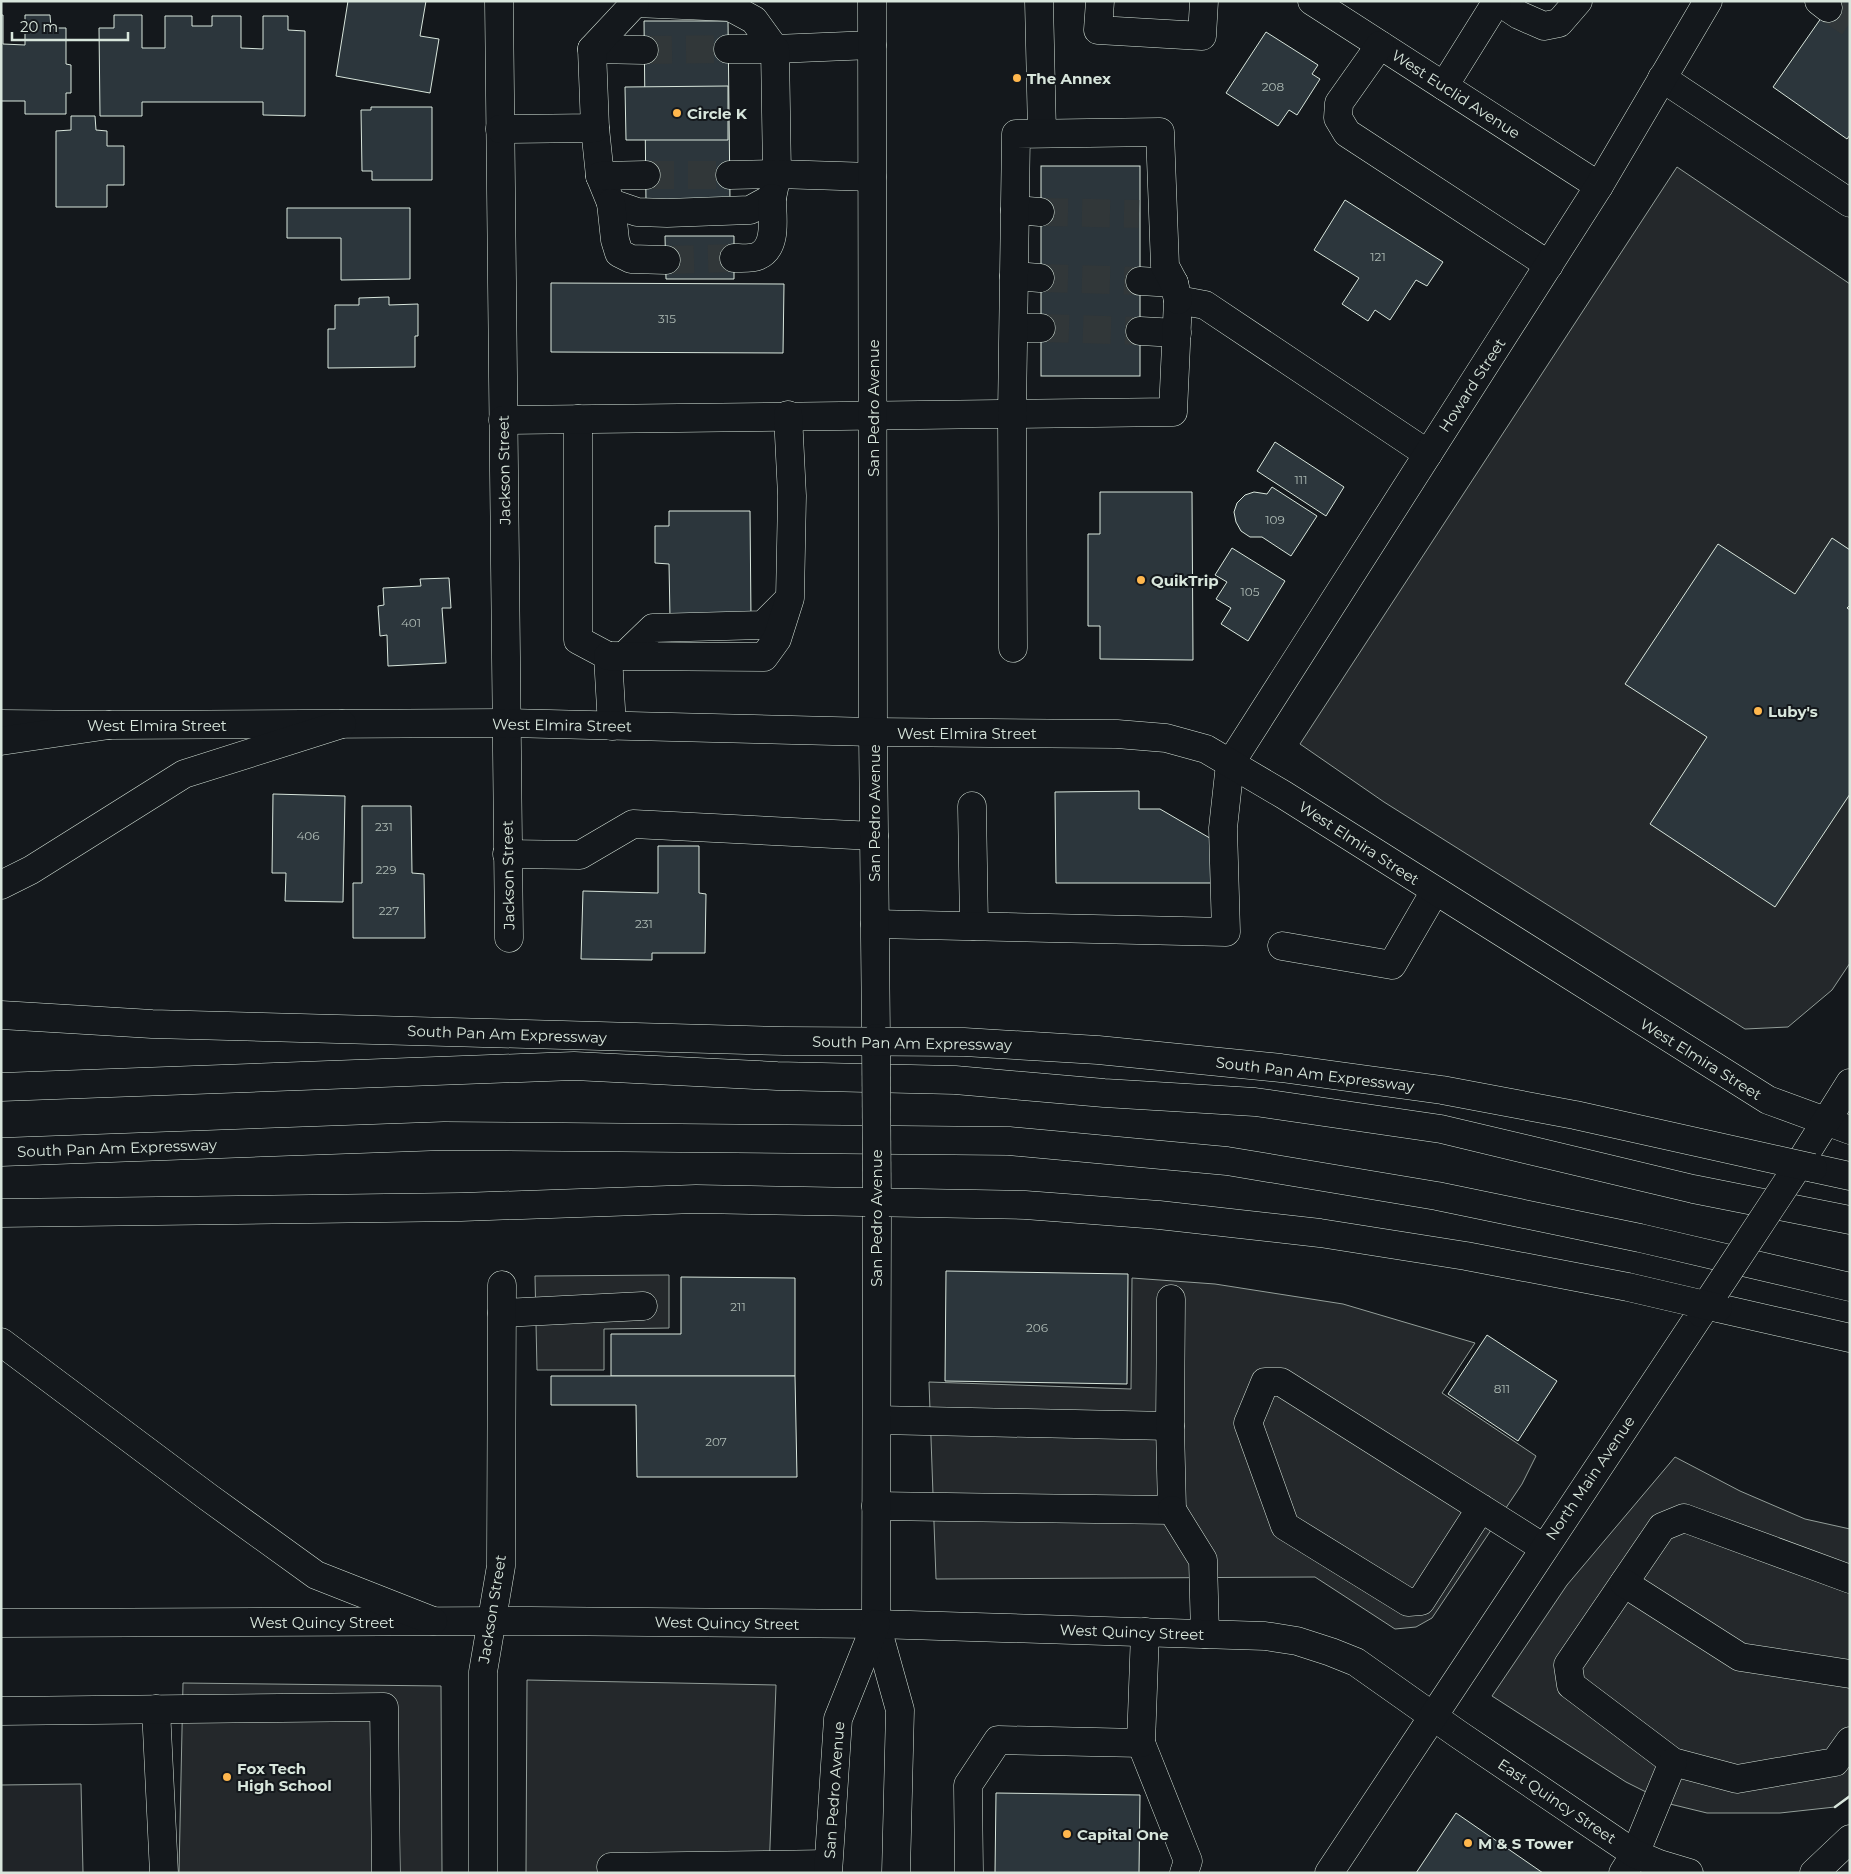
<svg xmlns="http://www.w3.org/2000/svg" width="1851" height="1874" viewBox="0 0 1851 1874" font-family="Montserrat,sans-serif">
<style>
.green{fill:#202428;stroke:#939e99}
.parking{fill:#24282b;stroke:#939e99}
.building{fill:#2c363c;stroke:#d8e6dc}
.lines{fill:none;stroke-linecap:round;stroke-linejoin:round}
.minor-tunnel{stroke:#313739;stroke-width:28;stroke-dasharray:28 14;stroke-linecap:butt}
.minor-casing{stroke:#d8e6dc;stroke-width:29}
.major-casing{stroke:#d8e6dc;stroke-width:29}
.highway-casing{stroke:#d8e6dc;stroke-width:29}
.minor{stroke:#14181c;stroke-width:28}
.major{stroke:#14181c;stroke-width:28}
.highway{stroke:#14181c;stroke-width:28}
.major-bridge-casing{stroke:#d8e6dc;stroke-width:29;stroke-linecap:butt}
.highway-bridge-casing{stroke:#d8e6dc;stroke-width:29;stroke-linecap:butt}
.major-bridge{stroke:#14181c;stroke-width:28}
.highway-bridge{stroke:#14181c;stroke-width:28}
.wall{stroke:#d8e6dc;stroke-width:2.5}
.poi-dot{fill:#ffb74d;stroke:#14181c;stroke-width:2}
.labels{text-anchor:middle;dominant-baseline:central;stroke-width:4;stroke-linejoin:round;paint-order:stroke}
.number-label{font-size:12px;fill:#adbab4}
.poi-label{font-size:15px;font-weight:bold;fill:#d8e6dc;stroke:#14181c;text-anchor:start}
.street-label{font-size:15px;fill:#d8e6dc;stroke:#14181c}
</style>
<rect width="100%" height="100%" fill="#14181c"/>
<polygon class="green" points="81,1784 83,1873 1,1873 1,1785"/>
<g class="parking">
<polygon points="1677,167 1850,284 1850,963 1832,990 1788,1027 1745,1029 1384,802 1300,744"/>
<polygon points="669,1275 669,1328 604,1329 604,1370 537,1370 535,1276"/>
<polygon points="1132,1278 1215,1284 1343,1304 1475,1343 1442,1393 1536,1456 1522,1484 1432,1618 1416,1627 1395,1629 1315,1577 936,1579 929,1382 1131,1389"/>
<polygon points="1675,1457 1740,1491 1805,1519 1850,1529 1850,1796 1835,1807 1780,1813 1707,1813 1670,1804 1626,1782 1492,1696 1567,1585"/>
<polygon points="527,1680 776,1685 769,1873 526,1873"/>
<polygon points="183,1683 441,1686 442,1873 179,1873"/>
</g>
<g class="building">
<polygon points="348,1 426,1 420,36 439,39 430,93 336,76"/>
<polygon points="1833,1 1850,1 1850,135 1847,139 1773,87"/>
<polygon points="1,15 3,15 3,44 25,45 25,15 50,15 51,28 66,28 66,64 71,65 71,93 66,93 66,114 25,114 25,101 1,101"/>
<polygon points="114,15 142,15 142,48 165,48 165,16 192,16 192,26 212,26 212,16 241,16 241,48 263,49 263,16 288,16 288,30 305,31 305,116 263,115 263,102 142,102 142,116 100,116 99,28 114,28"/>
<polygon points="644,21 728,21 730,202 646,203"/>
<polygon points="1266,32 1318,65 1312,74 1320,79 1297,115 1289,110 1278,126 1226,93"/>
<polygon points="728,86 728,140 626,140 625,87"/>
<polygon points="371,107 432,107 432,180 372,180 372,171 362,171 361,110 371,110"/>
<polygon points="71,116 95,116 96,130 107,131 107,146 124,146 124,185 107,185 107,207 56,207 56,131 71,130"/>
<rect x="1041" y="166" width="99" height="210"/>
<polygon points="1345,200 1443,262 1427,286 1416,280 1390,320 1375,310 1368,321 1342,304 1359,278 1314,250"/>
<polygon points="287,208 410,208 410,279 341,280 341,238 287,238"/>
<polygon points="665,236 734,236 734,279 666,279"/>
<polygon points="551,283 784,284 783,353 551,352"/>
<polygon points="389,297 389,305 418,304 418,336 415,336 415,367 328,368 328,329 335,329 335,305 359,305 359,298"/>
<polygon points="1275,442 1344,487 1326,516 1257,471"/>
<polygon points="1272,487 1317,516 1291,556 1262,537 1250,537 1241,531 1236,522 1234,512 1237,503 1245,495 1254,492 1267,494"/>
<polygon points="1100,492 1192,492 1193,660 1100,659 1100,626 1088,626 1088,534 1100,534"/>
<polygon points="669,511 750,511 751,619 670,618 669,564 655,563 655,526 669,526"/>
<polygon points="1832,538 1850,550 1850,605 1847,608 1850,610 1850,794 1775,907 1650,824 1707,737 1625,684 1718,544 1795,594"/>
<polygon points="1232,548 1285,581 1248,641 1221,624 1231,608 1216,599 1227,582 1215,575"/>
<polygon points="449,578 451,608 442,608 446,663 388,666 387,635 380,636 378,606 384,605 383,588 421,586 420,579"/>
<polygon points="1139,791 1139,809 1160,809 1220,844 1220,883 1056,883 1055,792"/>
<polygon points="273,794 345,796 343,902 285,901 286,873 272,873"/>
<polygon points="362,806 411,806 412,873 424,874 425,938 353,938 353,883 362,883"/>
<polygon points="658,846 699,846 699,893 706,894 705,953 652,953 652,960 581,959 583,891 658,893"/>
<polygon points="946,1271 1128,1274 1127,1384 945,1381"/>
<polygon points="681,1277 795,1278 795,1376 611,1376 611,1334 681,1334"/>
<polygon points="1487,1335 1557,1381 1518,1441 1448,1394"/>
<polygon points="551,1376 795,1376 797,1477 637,1477 636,1405 551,1405"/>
<polygon points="996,1793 1140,1795 1139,1873 995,1873"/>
<polygon points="1456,1813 1543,1873 1416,1873"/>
</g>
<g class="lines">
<g class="minor-tunnel">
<polyline points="1828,8 1850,23"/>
<polyline points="644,50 728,49"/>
<polyline points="646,175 730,175"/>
<polyline points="1040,212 1139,214"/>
<polyline points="666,260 734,258"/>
<polyline points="1040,278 1140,281"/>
<polyline points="1041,328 1140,331"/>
</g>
<g class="minor-casing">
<g id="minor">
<polyline points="499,1 509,938"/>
<polyline points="1039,1 1042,133"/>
<polyline points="1100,1 1098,30 1202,36 1204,1"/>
<polyline points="1312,1 1599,186"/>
<polyline points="1498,1 1519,15 1544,26 1559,23 1578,1"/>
<polyline points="1819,1 1828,8"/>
<polyline points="635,3 730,7 754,20 775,49 872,45"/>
<polyline points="1380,45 1339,103 1338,118 1347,133 1549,265"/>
<polyline points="592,49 644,50"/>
<polyline points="1662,78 1850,203"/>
<polyline points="1444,86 1497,1"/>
<polyline points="595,128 600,176 611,203 637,212 667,213 750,210 772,198 777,174 775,49 728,49"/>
<polyline points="500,129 595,128 592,49 635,3 635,1"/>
<polyline points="730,175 777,174 872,177"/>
<polyline points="600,176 646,175"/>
<polyline points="611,203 615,240 619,253 631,259 666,260"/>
<polyline points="1015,210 1040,212"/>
<path d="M734,258C741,258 751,259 758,256C778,247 772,217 772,198"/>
<polyline points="1014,276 1040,278"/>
<polyline points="1140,281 1174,283"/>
<polyline points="1014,328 1041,328"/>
<polyline points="1140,331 1177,333"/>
<polyline points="578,419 578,640 608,656 612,726"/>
<polyline points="503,420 1173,412 1178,300 1205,305 1428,454"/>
<polyline points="1013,648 1012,413 1016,134 1160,132 1165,266 1174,283 1178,300"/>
<polyline points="625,655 653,628 763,625 787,601"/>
<polyline points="608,656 764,657 777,639 790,598 792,496 788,415"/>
<polyline points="972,806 974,926"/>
<polyline points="507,854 580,855 633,824 874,836"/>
<polyline points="875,924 1226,932 1223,828 1230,764 1599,186 1708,1"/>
<polyline points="1282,946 1392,965 1435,891"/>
<polyline points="502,1313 643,1306"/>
<polyline points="877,1420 1170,1426"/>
<polyline points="876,1506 1172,1510 1170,1426 1171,1299"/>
<polyline points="1481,1508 1421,1601 1408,1602 1285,1526 1248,1423 1265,1382 1281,1382 1544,1548"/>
<polyline points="1172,1510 1203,1560 1205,1634"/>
<polyline points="1850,1579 1684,1518 1662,1527 1568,1665 1571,1685 1673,1762 1737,1779 1835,1762 1850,1741"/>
<polyline points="1624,1583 1740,1657 1850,1674"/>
<polyline points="156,1709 164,1873"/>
<polyline points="1,1711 384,1707 386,1873"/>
<polyline points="1141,1743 1188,1861 1184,1873"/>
<polyline points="611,1867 828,1864"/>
<polyline points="483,1873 483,1672 501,1566 502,1285"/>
<polyline points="969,1873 968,1785 998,1740 1141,1743 1145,1632"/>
<polyline points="1623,1873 1635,1854 1673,1762"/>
</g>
</g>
<g class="major-casing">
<g id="major">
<polyline points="872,1 873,732 876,1038"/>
<polyline points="1,724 109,725 506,723 873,732 1117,734 1166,738 1206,749 1284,795 1768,1100 1850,1130"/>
<polyline points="1796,1169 1850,1083"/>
<polyline points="877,1209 876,1624 900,1710 896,1873"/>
<polyline points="1,1623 531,1621 876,1624 1265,1636 1297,1641 1331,1652 1356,1662 1458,1734 1635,1854 1659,1864 1689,1873"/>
<polyline points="828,1873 838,1719 876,1624"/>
<polyline points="1329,1873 1701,1313"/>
</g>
</g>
<g class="highway-casing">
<g id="highway">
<polyline points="1,741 109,725"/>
<polyline points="1,885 31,870 184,774 342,724"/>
<polyline points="1,1087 574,1066 777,1076 955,1080 1104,1093 1255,1102 1441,1129 1693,1189 1850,1220"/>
<polyline points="1,1152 444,1136 1009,1141 1227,1161 1437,1196 1640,1238 1850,1287"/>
<polyline points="1813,1168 1850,1176"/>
<polyline points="1718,1308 1850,1338"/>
<polyline points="1,1342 208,1497 316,1575 433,1621"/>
<polyline points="1814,1873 1850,1839"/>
</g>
</g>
<use href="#minor" class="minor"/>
<use href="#major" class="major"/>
<use href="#highway" class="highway"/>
<g class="major-bridge-casing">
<g id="major-bridge">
<polyline points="876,1038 877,1209"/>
<polyline points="1701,1313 1796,1169"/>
</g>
</g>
<g class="highway-bridge-casing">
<g id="highway-bridge">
<polyline points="1,1015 152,1024 784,1041 964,1042 1098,1050 1281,1068 1442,1090 1575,1115 1813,1168"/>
<polyline points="1,1213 461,1207 696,1199 1025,1205 1159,1215 1320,1233 1466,1256 1628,1287 1718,1308"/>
</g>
</g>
<use href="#major-bridge" class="major-bridge"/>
<use href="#highway-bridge" class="highway-bridge"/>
<polyline class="wall" points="1835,1807 1850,1796"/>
</g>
<g class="poi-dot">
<circle cx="1017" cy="78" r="5"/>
<circle cx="677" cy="113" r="5"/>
<circle cx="1141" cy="580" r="5"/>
<circle cx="1758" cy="711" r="5"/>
<circle cx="227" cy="1777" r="5"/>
<circle cx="1067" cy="1834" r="5"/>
<circle cx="1468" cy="1843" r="5"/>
</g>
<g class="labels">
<g class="number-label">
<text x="1273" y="86">208</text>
<text x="1378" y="256">121</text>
<text x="667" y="318">315</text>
<text x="1301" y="479">111</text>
<text x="1275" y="519">109</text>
<text x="1250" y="591">105</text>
<text x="411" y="622">401</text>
<text x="384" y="826">231</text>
<text x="308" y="835">406</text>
<text x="386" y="869">229</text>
<text x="389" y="910">227</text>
<text x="644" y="923">231</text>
<text x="738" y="1306">211</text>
<text x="1037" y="1327">206</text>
<text x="1502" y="1388">811</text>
<text x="716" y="1441">207</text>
</g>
<g class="poi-label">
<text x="1027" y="78">The Annex</text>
<text x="687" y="113">Circle K</text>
<text x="1151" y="580">QuikTrip</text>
<text x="1768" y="711">Luby's</text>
<text x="237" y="1768">Fox Tech<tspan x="237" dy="17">High School</tspan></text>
<text x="1077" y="1834">Capital One</text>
<text x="1478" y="1843">M &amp; S Tower</text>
</g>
<g class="street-label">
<text transform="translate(1456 94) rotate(33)">West Euclid Avenue</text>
<text transform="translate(1472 385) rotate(-57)">Howard Street</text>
<text transform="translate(873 408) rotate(-90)">San Pedro Avenue</text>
<text transform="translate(504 470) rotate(-91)">Jackson Street</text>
<text x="157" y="725">West Elmira Street</text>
<text transform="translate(562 725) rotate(1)">West Elmira Street</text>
<text x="967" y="733">West Elmira Street</text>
<text transform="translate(874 813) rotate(-90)">San Pedro Avenue</text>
<text transform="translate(1359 843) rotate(33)">West Elmira Street</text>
<text transform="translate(508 875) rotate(-91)">Jackson Street</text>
<text transform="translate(507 1034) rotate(2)">South Pan Am Expressway</text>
<text transform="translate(912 1043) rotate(1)">South Pan Am Expressway</text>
<text transform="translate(1701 1059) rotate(32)">West Elmira Street</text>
<text transform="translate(1315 1074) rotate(7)">South Pan Am Expressway</text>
<text transform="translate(117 1148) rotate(-2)">South Pan Am Expressway</text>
<text transform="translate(876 1218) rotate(-90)">San Pedro Avenue</text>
<text transform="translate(1590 1478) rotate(-56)">North Main Avenue</text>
<text transform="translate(492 1609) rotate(-81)">Jackson Street</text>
<text x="322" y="1622">West Quincy Street</text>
<text transform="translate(727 1623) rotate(1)">West Quincy Street</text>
<text transform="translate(1132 1632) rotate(2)">West Quincy Street</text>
<text transform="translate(834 1790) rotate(-86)">San Pedro Avenue</text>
<text transform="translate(1557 1801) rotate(34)">East Quincy Street</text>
</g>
</g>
<rect width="1851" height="1874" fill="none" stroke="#d8e6dc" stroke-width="5"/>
<path d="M12 32v8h116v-8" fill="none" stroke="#d8e6dc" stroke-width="2.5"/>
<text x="20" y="32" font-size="15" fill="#d8e6dc" stroke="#14181c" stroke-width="4" paint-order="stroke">20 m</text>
</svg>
